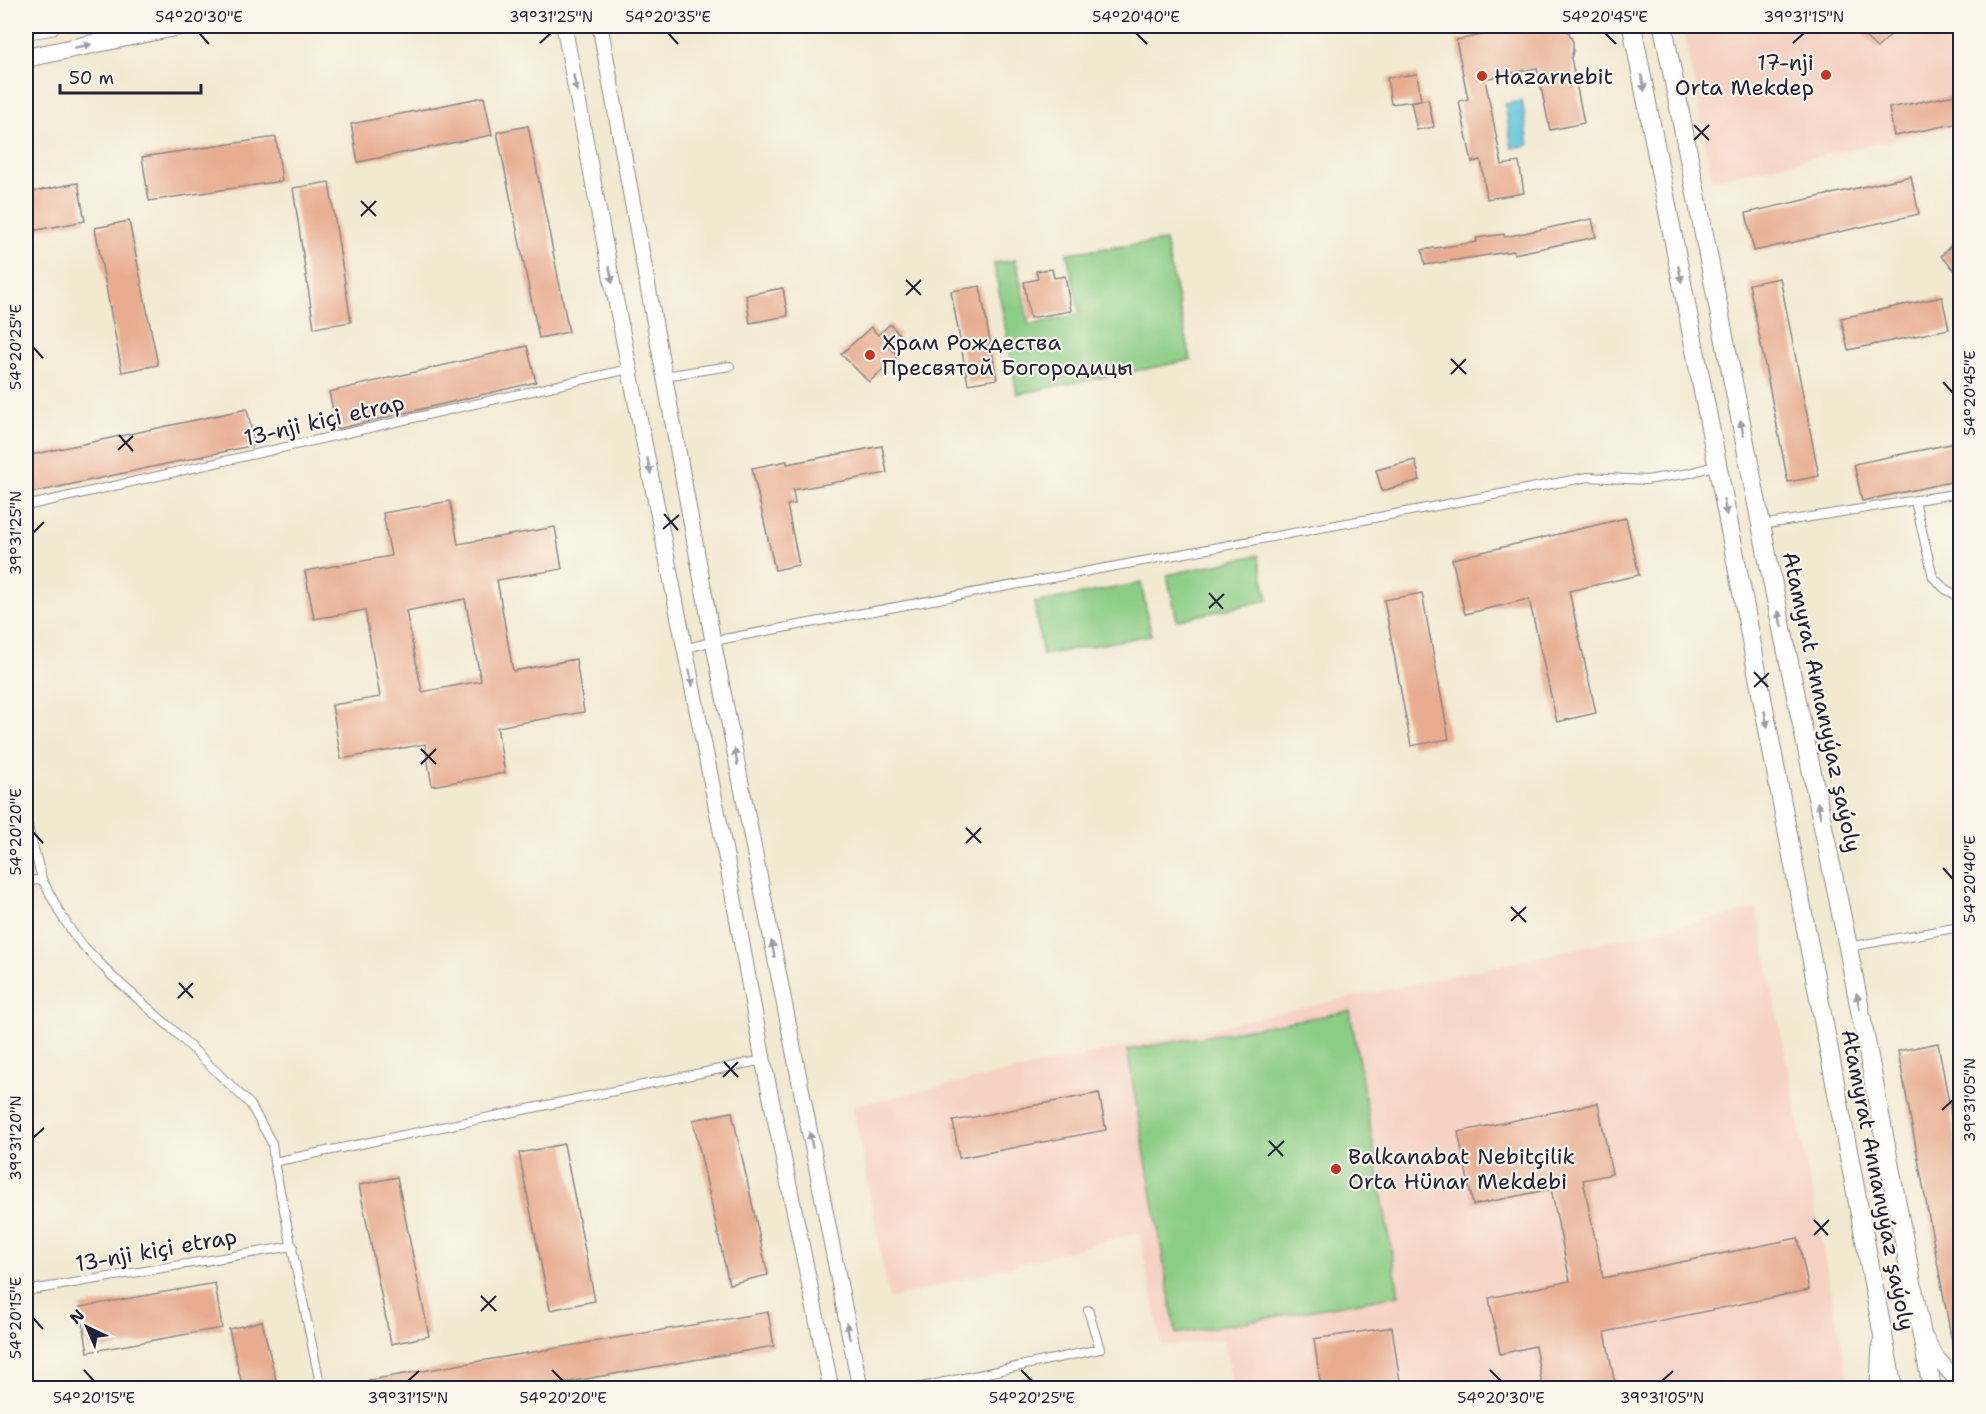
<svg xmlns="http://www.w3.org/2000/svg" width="1986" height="1414" viewBox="0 0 1986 1414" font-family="'Shantell Sans',sans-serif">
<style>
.built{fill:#f5d2c3}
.green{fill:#8ccd85;stroke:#577860;stroke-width:1.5}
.water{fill:#5ec4db;stroke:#40738b;stroke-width:1.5}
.building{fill:#e8ad91;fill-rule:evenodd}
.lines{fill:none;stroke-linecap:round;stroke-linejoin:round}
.service-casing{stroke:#8a8686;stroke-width:10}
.minor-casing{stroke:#8a8686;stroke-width:17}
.tertiary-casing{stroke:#8a8686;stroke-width:20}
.service{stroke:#fff;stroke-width:8}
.minor{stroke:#fff;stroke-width:15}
.tertiary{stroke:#fff;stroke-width:18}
.oneway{fill:#9c9ca7}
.ticks{fill:none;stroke:#22223b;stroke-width:2}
.poi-dot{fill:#c8321e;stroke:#fbf7ec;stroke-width:2}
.labels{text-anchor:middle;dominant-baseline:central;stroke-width:4.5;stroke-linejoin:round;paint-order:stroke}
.poi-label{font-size:22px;fill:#22223b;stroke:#fbf7ec;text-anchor:start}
.street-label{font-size:22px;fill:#22223b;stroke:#fbf7ec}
.neatline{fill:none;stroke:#22223b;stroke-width:2}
.ticks-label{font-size:15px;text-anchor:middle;fill:#22223b}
</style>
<rect width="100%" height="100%" fill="#fbf7ec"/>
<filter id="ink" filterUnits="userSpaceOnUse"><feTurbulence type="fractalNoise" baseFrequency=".0167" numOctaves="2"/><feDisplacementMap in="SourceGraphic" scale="12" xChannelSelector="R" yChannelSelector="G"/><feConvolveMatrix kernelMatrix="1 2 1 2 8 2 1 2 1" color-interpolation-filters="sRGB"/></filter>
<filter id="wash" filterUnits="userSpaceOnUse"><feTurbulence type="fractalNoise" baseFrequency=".008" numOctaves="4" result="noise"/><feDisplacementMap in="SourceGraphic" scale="24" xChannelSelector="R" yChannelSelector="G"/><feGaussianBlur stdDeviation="1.35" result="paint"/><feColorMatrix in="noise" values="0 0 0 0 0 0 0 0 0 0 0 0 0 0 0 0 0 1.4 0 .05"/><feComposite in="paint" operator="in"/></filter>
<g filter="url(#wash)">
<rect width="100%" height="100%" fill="#f2e9d1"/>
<g class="built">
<polygon points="1683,26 1960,26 1960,125 1712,180"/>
<polygon points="1757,909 1850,1388 1233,1388 1224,1339 1162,1346 1139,1232 889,1299 853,1106"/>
</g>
<g class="green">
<polygon points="1165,241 1191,360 1017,394 994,263 1016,260 1029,325 1080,314 1067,253"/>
<polygon points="1258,555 1268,600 1177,620 1167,575"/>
<polygon points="1141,583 1151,635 1043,655 1034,603"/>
<polygon points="1350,1011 1399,1295 1176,1334 1127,1050"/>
<polygon points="1033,1377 1036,1388 982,1388"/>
</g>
<polygon class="water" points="1522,101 1529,145 1512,148 1505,104"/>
<g id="blocks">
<g class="building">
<polygon points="1528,26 1561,26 1569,33 1573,42 1573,51 1571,58 1584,123 1550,130 1537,68 1485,79 1502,165 1519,162 1524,193 1487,199 1481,160 1472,162 1459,101 1468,99 1456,40"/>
<polygon points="1854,26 1900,26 1877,48"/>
<polygon points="1417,74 1421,100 1391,104 1387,78"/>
<polygon points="1960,94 1960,123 1894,136 1889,108"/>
<polygon points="484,97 492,135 358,162 351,124"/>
<polygon points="1428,99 1434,127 1417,130 1411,102"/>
<polygon points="528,126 569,332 539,338 497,132"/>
<polygon points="276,137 282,181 149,201 142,157"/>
<polygon points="1911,176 1919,214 1754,251 1746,213"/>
<polygon points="329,182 351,322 314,328 293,188"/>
<polygon points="78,183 85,221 26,232 26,193"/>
<polygon points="1592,219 1596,237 1514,254 1514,251 1425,265 1422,250 1477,242 1476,238 1504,234 1505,237"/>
<polygon points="129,221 158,365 122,372 95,228"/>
<polygon points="1960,236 1960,276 1941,256"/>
<polygon points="1052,269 1054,278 1065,276 1071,311 1030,318 1024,282 1038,279 1036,271"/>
<polygon points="1780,278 1819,476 1788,482 1749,284"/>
<polygon points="980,286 997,379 968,384 951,291"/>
<polygon points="783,288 788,316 750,323 746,295"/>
<polygon points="1942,297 1949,329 1848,350 1841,318"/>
<polygon points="890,324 900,335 888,345 898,356 869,382 841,354 871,327 878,335"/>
<polygon points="527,346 536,382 337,429 329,392"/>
<polygon points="247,409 255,445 26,494 26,456"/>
<polygon points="1960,442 1960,480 1862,501 1854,464"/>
<polygon points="882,446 887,473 793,490 795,504 787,505 799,565 775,570 752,468 787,461 787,464"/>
<polygon points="1415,460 1420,480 1382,491 1376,470"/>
<path d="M450,501L458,544L555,527L562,569L497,580L513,671L576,659L584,712L497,727L505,773L432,786L425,744L341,759L332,705L380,697L365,610L314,619L305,571L391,556L383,513ZM465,599L481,681L422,692L406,611Z"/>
<polygon points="1626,518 1639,575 1569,591 1596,713 1557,722 1529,599 1465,614 1452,559"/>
<polygon points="1422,593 1449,739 1411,746 1384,600"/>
<polygon points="1938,1043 1960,1163 1960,1347 1953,1347 1898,1051"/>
<polygon points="1099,1093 1106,1130 959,1158 953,1121"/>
<polygon points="1598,1103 1612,1174 1583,1180 1603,1278 1798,1238 1809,1290 1605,1332 1616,1389 1543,1389 1535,1346 1500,1354 1489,1298 1570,1281 1551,1189 1473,1205 1458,1132"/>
<polygon points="732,1112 768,1275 729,1284 693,1120"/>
<polygon points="564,1144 595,1301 550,1310 519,1153"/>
<polygon points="397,1177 429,1336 391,1344 359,1185"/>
<polygon points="215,1283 222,1328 88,1352 80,1307"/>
<polygon points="768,1312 774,1346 529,1389 370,1389 369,1380"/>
<polygon points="262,1321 278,1389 243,1389 229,1329"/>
<polygon points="1392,1327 1401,1389 1321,1389 1314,1339"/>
</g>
</g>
</g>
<g filter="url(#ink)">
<use href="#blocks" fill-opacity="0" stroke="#8a8686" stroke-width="1.5"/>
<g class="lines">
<g class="service-casing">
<g id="service">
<polyline points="664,376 730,366"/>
<polyline points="1915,501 1933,577 1945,589 1960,597"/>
<polyline points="26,506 629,369"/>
<polyline points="1761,525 1960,493"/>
<polyline points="685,649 713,641 1358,521 1588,477 1646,480 1690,473 1717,465"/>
<polyline points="26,819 42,879 26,882"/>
<polyline points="42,879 61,915 77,939 113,977 171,1028 250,1104 272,1143 274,1162 321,1388"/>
<polyline points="1848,947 1960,927"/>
<polyline points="274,1162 763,1060"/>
<polyline points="26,1291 293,1246"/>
<polyline points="917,1388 1100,1349 1088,1310"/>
</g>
</g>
<g class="minor-casing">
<g id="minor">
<polyline points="564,26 608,261 725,851 763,1060 831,1388"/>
<polyline points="600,26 713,641 860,1388"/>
<polyline points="1926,1339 1936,1357 1960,1384"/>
<polyline points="1876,1388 1878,1384 1880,1344"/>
</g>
</g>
<g class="tertiary-casing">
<g id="tertiary">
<polyline points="1632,26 1741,587 1893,1388"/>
<polyline points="1663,26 1772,580 1848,947 1932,1388"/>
<polyline points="26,30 50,26"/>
<polyline points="26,58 179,26"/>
</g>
</g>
<use href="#service" class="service"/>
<use href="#minor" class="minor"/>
<use href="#tertiary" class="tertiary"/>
</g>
<defs><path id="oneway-solid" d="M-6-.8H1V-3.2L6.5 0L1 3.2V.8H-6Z" transform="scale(1.5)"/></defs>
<g class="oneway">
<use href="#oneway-solid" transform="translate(83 46) rotate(-12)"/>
<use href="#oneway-solid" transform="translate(575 83) rotate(79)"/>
<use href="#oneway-solid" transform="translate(1643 83) rotate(79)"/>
<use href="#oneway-solid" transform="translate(1680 274) rotate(79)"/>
<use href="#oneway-solid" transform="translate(611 275) rotate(79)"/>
<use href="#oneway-solid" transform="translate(1742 428) rotate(-101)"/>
<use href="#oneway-solid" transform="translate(649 466) rotate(79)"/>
<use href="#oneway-solid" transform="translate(1725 507) rotate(79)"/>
<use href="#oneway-solid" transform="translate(1780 619) rotate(-102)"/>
<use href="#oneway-solid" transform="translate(691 678) rotate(79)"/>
<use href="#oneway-solid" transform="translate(1766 719) rotate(79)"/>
<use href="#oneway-solid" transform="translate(736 757) rotate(-101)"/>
<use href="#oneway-solid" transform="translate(1819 810) rotate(-102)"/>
<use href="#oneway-solid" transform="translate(773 949) rotate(-101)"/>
<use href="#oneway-solid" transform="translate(1858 1001) rotate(-101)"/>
<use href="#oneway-solid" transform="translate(811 1140) rotate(-101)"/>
<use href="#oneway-solid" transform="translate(848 1331) rotate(-102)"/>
</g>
</g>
<path class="ticks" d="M199,33L209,44M668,33L678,44M1136,33L1147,44M1605,33L1616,44M540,43L551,33M1793,43L1804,33M1694,125L1709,140M1694,140L1709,125M361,201L376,216M361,216L376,201M906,280L921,295M906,295L921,280M33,347L43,358M1451,359L1466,374M1451,374L1466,359M1943,382L1953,393M119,435L133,451M118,450L133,436M664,514L678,530M663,529L679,515M33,533L44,522M1209,593L1223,609M1209,608L1224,594M1754,672L1768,687M1754,687L1769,673M421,749L436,764M421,764L436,749M966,828L981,843M33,832L43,843M966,843L981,828M1943,868L1953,879M1511,907L1526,922M1511,921L1526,907M179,983L193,998M178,998L193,983M724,1062L738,1077M723,1077L738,1062M1942,1110L1953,1100M33,1138L44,1128M1269,1141L1283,1156M1268,1156L1284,1141M1814,1220L1828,1235M1814,1235L1829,1220M481,1296L496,1311M481,1311L496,1296M33,1318L43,1329M84,1370L94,1381M552,1370L563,1381M1021,1370L1032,1381M1490,1370L1501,1381M408,1381L419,1371M1662,1381L1673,1371"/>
<g class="poi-dot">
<circle cx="1826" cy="75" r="6"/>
<circle cx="1482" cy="76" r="6"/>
<circle cx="870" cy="355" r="6"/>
<circle cx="1336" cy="1169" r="6"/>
</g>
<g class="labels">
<g class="poi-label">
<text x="1814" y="62" text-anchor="end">17-nji<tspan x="1814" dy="25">Orta Mekdep</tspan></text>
<text x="1494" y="76">Hazarnebit</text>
<text x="882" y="342">Храм Рождества<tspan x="882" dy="25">Пресвятой Богородицы</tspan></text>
<text x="1348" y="1156">Balkanabat Nebitçilik<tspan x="1348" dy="25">Orta Hünar Mekdebi</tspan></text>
</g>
<g class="street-label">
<text transform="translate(324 420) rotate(-13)">13-nji kiçi etrap</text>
<text transform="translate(1822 702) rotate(78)">Atamyrat Annanyýaz şaýoly</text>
<text transform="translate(1878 1180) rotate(79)">Atamyrat Annanyýaz şaýoly</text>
<text transform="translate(156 1250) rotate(-10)">13-nji kiçi etrap</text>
</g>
</g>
<rect width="1986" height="1414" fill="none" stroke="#fbf7ec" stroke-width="66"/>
<g transform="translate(87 1327) rotate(316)" stroke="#fbf7ec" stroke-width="4.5" paint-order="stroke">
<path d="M0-4.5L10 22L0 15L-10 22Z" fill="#22223b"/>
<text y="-9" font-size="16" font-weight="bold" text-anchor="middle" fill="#22223b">N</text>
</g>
<path d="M60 84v9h141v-9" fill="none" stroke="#22223b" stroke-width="3"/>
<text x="69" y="84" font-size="18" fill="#22223b" stroke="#fbf7ec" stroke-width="4.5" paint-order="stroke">50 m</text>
<rect x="33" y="33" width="1920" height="1348" class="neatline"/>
<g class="ticks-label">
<text x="199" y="22">54°20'30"E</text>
<text x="551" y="22">39°31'25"N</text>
<text x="668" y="22">54°20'35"E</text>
<text x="1136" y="22">54°20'40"E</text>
<text x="1605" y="22">54°20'45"E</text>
<text x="1804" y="22">39°31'15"N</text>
<text transform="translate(16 347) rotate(-90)" y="5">54°20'25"E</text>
<text transform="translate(1970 393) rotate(-90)" y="5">54°20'45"E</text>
<text transform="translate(16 533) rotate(-90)" y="5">39°31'25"N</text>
<text transform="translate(16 832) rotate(-90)" y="5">54°20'20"E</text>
<text transform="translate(1970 879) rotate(-90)" y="5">54°20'40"E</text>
<text transform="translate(1970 1100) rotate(-90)" y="5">39°31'05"N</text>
<text transform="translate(16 1138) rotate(-90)" y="5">39°31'20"N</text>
<text transform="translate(16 1318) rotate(-90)" y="5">54°20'15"E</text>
<text x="94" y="1403">54°20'15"E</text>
<text x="408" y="1403">39°31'15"N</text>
<text x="563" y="1403">54°20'20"E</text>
<text x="1032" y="1403">54°20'25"E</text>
<text x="1501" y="1403">54°20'30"E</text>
<text x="1662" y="1403">39°31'05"N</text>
</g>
</svg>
